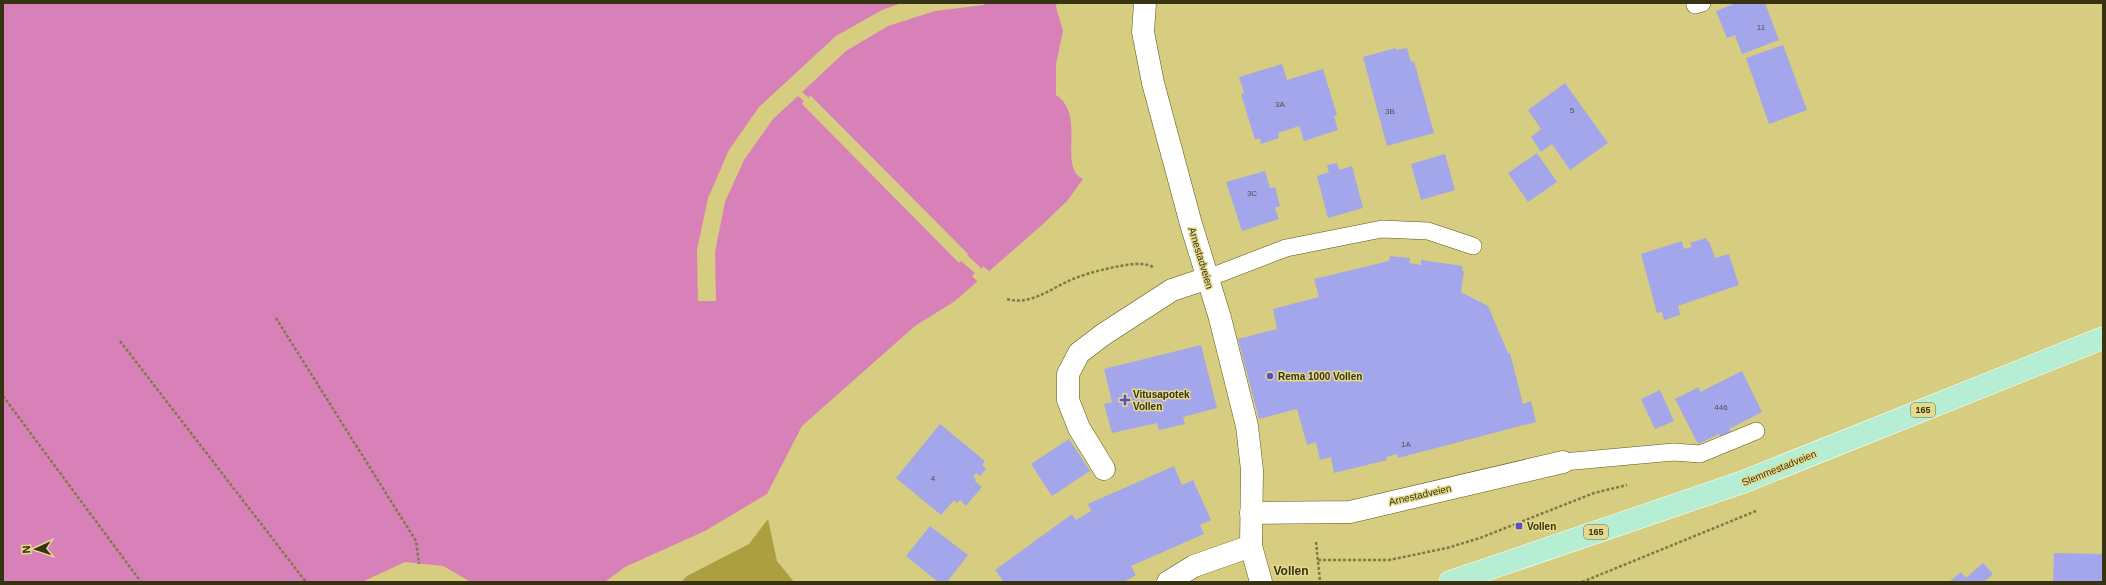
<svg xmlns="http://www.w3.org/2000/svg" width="2106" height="585" viewBox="0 0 2106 585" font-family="Arial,sans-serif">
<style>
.green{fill:#ab9f3f}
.water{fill:#d881b8}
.pier{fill:#d7cd80}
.building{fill:#a3a6ea}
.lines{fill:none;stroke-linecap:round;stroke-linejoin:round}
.lane-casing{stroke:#5d561a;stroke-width:18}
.street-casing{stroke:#5d561a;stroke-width:23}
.primary-casing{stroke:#fff;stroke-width:23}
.path{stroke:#817a45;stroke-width:2.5;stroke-dasharray:3 2;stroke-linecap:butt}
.lane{stroke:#fff;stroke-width:17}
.street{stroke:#fff;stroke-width:22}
.primary{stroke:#b5eed2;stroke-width:22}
.poi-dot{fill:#594ec5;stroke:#e4da8d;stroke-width:1.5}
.labels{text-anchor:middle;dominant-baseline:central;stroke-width:3;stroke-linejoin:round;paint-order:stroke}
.number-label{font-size:8px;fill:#514f48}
.shield{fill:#e4da8d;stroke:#6a6437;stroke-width:1}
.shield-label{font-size:9px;font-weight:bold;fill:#363212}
.street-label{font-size:10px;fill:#363212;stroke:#e4da8d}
.poi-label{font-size:10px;font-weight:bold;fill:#363212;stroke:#e4da8d;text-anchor:start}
.quarter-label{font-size:12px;font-weight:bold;fill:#363212;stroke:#e4da8d}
</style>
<rect width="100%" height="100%" fill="#d7cd80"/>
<polygon class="green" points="768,519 777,561 794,582 681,582 687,576 749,544"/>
<path class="water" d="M3,3H1057L1056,7L1063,31L1056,64V95C1087,115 1057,168 1083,179L1068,200L1042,225L955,301L915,326L802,426L767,494L705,531L625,567L605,582H471L443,566L405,562L362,582H3Z"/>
<polygon class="pier" points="902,3 984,3 984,5 935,11 888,26 846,51 802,92 809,98 810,95 968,254 967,255 982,269 983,266 989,271 978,282 972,276 975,273 961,261 959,263 802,104 804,101 798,96 773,119 744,160 725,202 715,252 716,301 698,301 697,250 708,198 729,150 759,107 836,36 882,10"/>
<g class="building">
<polygon points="1736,3 1765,3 1779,40 1742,54 1735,35 1727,38 1716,11"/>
<polygon points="1783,45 1807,110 1769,124 1746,58"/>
<polygon points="1396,48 1396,50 1407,48 1411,62 1414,61 1434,133 1387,146 1363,57"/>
<polygon points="1282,64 1287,80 1323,69 1337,115 1334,116 1338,130 1304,141 1299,126 1278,133 1279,138 1261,144 1260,138 1255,140 1241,94 1244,93 1239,77"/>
<polygon points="1565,83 1608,143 1570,170 1552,144 1541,152 1531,137 1541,129 1528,110"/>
<polygon points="1537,153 1557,182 1528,202 1508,173"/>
<polygon points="1445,154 1455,190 1421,200 1411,164"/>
<polygon points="1337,163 1339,170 1352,166 1363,208 1328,218 1317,176 1329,172 1327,165"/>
<polygon points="1265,171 1270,188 1275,187 1280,206 1275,208 1279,219 1242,231 1226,182"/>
<polygon points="1706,238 1708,242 1709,241 1715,258 1729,254 1739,285 1678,306 1680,315 1664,320 1662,312 1657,313 1641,254 1682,241 1684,249 1692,247 1690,243"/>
<polygon points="1390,256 1410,258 1409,263 1421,265 1421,260 1463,266 1462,271 1464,271 1461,292 1488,306 1508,353 1510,353 1523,404 1531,401 1536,422 1398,458 1397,454 1386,457 1387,460 1334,473 1331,457 1320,460 1316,442 1307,445 1297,409 1259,419 1238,339 1277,329 1273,309 1319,297 1314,279 1389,261"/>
<polygon points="1201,345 1217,408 1183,417 1185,424 1159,430 1157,423 1112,433 1104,404 1112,402 1104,369"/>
<polygon points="1742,371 1762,412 1729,429 1731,432 1721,437 1719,434 1698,444 1675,399 1699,387 1700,392"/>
<polygon points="1660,390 1674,421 1655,429 1641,399"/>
<polygon points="940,424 985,461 982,465 986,469 980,476 976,473 973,477 976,479 975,481 982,487 966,506 960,500 957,503 954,500 941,515 896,478"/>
<polygon points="1069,439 1090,471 1052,496 1031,464"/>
<polygon points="1174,466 1182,485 1193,480 1211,520 1200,525 1204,534 1131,566 1136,575 1124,582 1004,582 995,570 1072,514 1076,520 1091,511 1088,504"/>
<polygon points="930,526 968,555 947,582 938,582 906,556"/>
<polygon points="2054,553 2102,554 2103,582 2053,582"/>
<polygon points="1983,563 1993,574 1984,582 1949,582 1961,572 1966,578"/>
</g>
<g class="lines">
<g class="lane-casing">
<g id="lane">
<polyline points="1695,5 1702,3"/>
<polyline points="1208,278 1286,248 1382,229 1428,231 1473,246"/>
<polyline points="1563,462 1674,452 1700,454 1756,431"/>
</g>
</g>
<g class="street-casing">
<g id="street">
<polyline points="1145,3 1143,32 1153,83 1191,224 1220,318 1247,426 1252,470 1251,546 1261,582"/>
<polyline points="1104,469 1079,428 1068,400 1068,374 1079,353 1104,334 1172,290 1208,278"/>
<polyline points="1251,513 1350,512 1563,462"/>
<polyline points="1168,582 1194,566 1251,546"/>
</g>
</g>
<g class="primary-casing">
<polyline id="primary" points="1450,582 1743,482 2103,338"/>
</g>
<g class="path">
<path d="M1007,299C1031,306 1051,288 1073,279C1088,273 1104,269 1120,266C1132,264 1143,262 1153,267"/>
<polyline points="276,318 416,541 419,564"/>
<polyline points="120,341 306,582"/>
<polyline points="3,396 141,582"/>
<polyline points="1316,542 1320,581"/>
<polyline points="1318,560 1389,560 1447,548 1480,538 1594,493 1627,485"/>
<polyline points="1582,582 1756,511"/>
</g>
<use href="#lane" class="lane"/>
<use href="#street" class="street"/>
<use href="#primary" class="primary"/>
</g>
<g class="poi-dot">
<circle cx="1270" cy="376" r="4"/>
<path d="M1123 394h4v4h4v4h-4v4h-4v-4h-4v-4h4z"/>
<rect x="1515" y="522" width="8" height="8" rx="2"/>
</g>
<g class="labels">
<g class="number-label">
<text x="1761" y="27">11</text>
<text x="1280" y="104">3A</text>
<text x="1572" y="110">5</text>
<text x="1390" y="111">3B</text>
<text x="1252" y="193">3C</text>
<text x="1721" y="407">446</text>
<text x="1406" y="444">1A</text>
<text x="933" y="478">4</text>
</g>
<g class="shield">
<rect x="1911" y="403" width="24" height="14" rx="3"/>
<rect x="1584" y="525" width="24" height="14" rx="3"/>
</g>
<g class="shield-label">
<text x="1923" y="410">165</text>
<text x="1596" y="532">165</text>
</g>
<g class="street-label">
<text transform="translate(1201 258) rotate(73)">Arnestadveien</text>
<text transform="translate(1779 468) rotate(-22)">Slemmestadveien</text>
<text transform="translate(1420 495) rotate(-13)">Arnestadveien</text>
</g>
<g class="poi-label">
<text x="1278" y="376">Rema 1000 Vollen</text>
<text x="1133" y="394">Vitusapotek<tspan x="1133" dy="12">Vollen</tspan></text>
<text x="1527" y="526">Vollen</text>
</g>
<g class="quarter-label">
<text x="1291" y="571">Vollen</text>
</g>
</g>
<rect width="2106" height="585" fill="none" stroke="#363212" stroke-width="8"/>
<g transform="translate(36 549) rotate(267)" stroke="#e4da8d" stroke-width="3" paint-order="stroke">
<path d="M0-3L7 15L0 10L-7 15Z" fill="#363212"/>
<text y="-6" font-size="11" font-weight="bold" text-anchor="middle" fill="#363212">N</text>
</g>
</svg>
